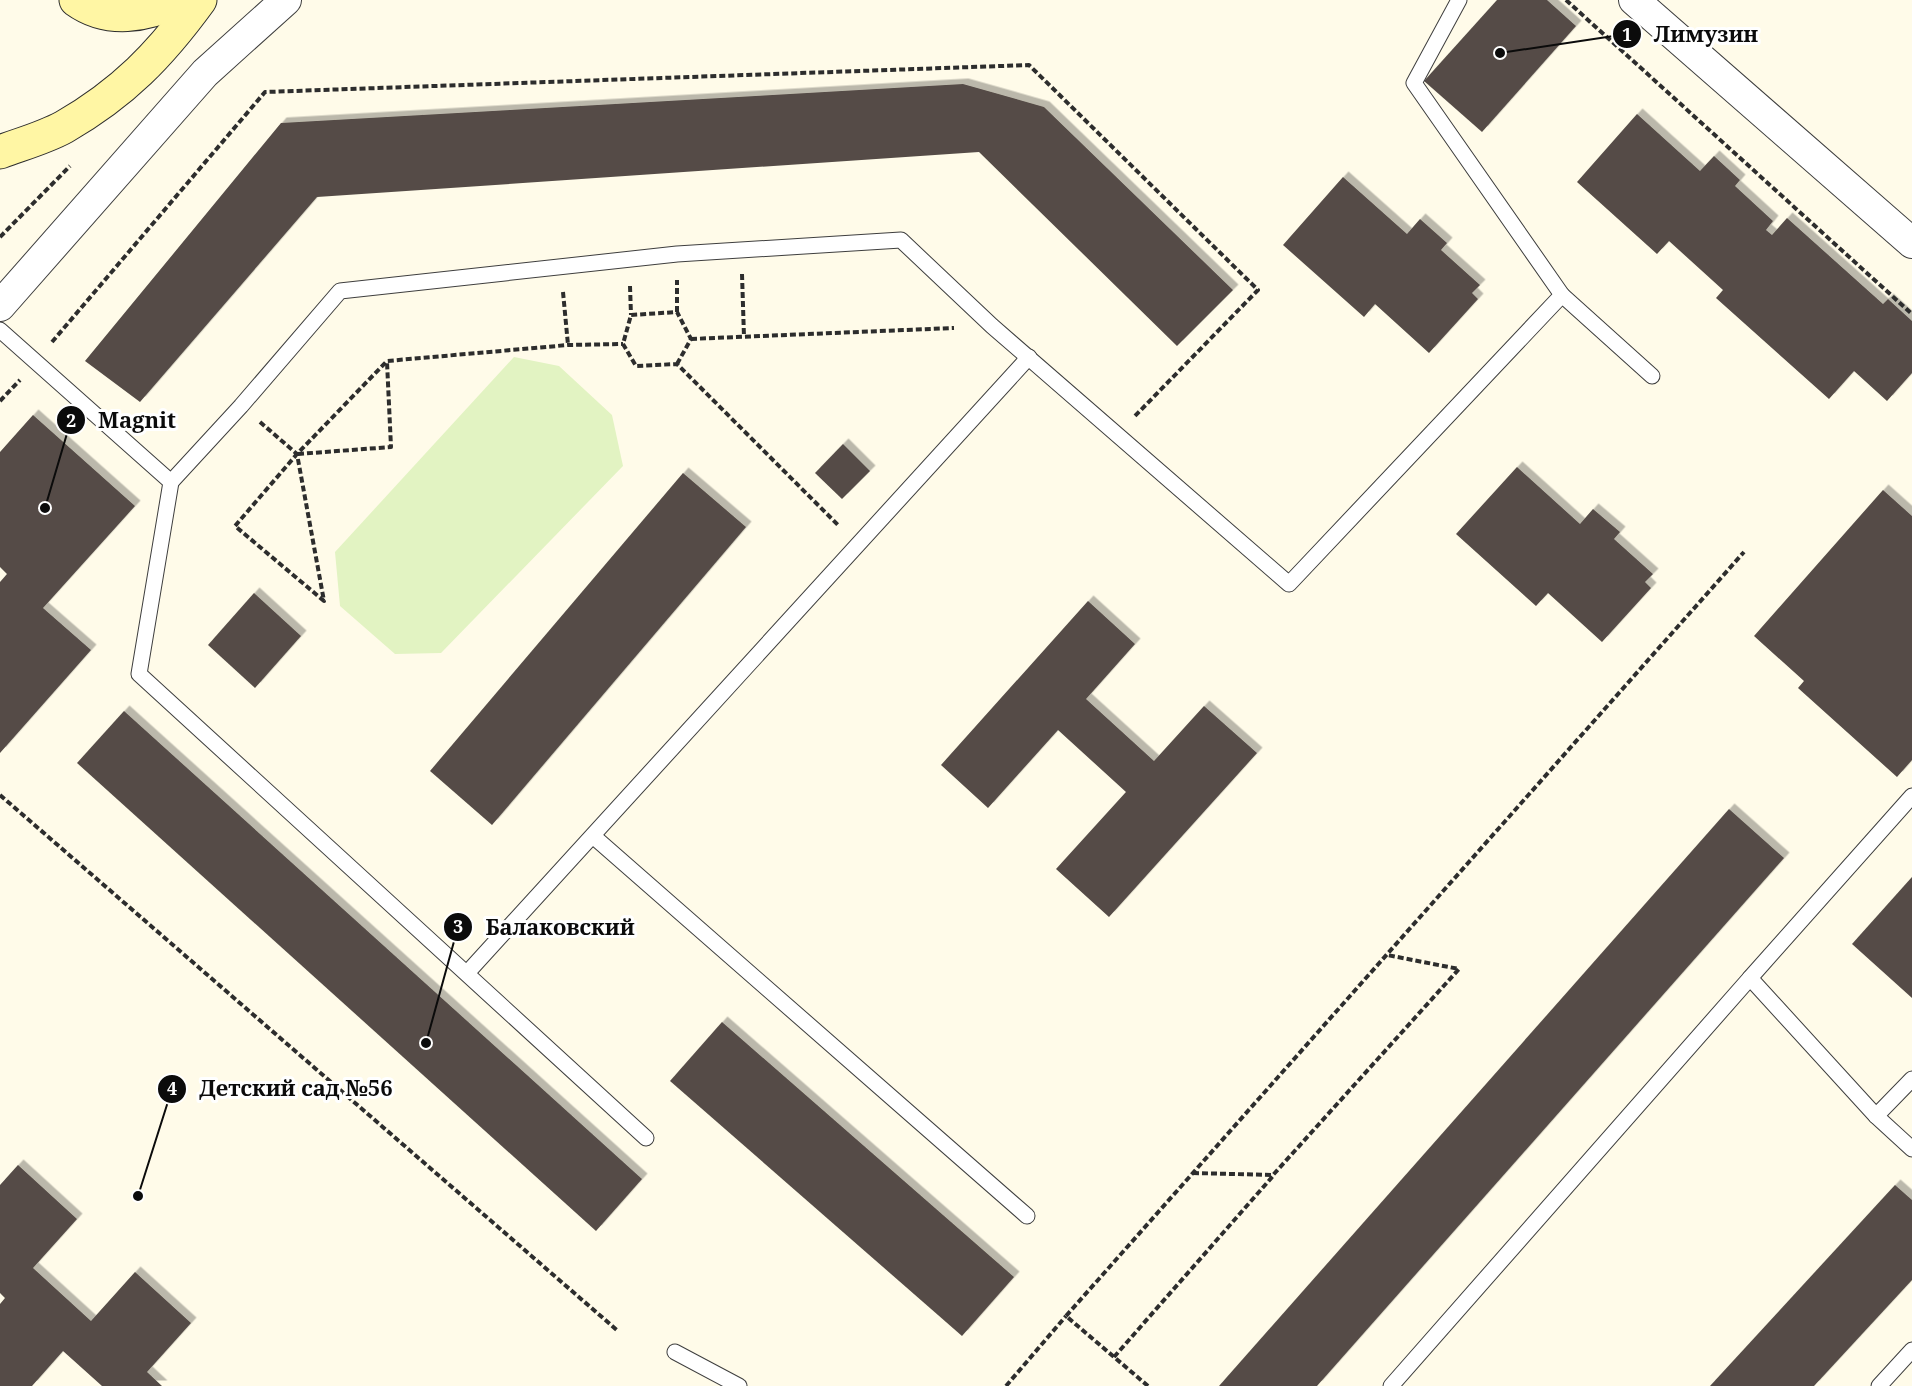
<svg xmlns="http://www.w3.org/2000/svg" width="1912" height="1386" viewBox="0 0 1912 1386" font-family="'Noto Serif',serif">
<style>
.pitch{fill:#e2f3c2}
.building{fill:#554c47;filter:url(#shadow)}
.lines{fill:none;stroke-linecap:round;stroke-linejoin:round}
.lane-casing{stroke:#3e3e3e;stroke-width:17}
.street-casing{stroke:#3e3e3e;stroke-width:32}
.secondary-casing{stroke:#2d2d2d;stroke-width:35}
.path{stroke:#2d2d2d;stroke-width:4;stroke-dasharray:6 3;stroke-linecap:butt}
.lane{stroke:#fff;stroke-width:15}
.street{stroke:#fff;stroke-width:30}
.secondary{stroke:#fff6a4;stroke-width:33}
.leader{fill:none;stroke:#0b0b0b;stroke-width:2}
.callout-dot{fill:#0b0b0b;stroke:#fff;stroke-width:2}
.mark-label{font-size:18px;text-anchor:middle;font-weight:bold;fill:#fff}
.callout-label{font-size:22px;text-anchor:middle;font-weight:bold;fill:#0b0b0b;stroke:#fff;stroke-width:6;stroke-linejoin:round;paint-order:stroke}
</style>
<defs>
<filter id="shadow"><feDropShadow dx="5.5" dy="-5.5" stdDeviation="0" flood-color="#0004"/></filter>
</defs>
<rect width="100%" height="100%" fill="#fffbe9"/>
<polygon class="pitch" points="514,357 559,366 612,415 623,466 441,653 395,654 340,606 335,552"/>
<g class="building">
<polygon points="1497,0 1547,0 1576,26 1482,132 1424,81"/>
<polygon points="963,84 1044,107 1233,290 1177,346 979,152 317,197 140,402 85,361 281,123"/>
<polygon points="1637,114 1700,171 1714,156 1740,180 1735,186 1773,221 1766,230 1772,235 1787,218 1883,304 1888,299 1912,321 1912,373 1887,401 1854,371 1829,399 1716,298 1723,290 1669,241 1657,254 1577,182"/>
<polygon points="1343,177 1407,234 1420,219 1447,243 1441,250 1480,285 1472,293 1478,299 1429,353 1375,304 1364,317 1283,245"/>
<polygon points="33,415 135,506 43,608 91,650 0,753 0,582 7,574 0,567 0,452"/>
<polygon points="843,444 870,471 842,499 815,473"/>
<polygon points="1517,467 1580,524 1593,509 1620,532 1614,539 1653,574 1645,582 1651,588 1602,642 1548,593 1536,606 1456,534"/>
<polygon points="683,473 746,527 492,825 430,771"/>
<polygon points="1883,490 1912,516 1912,760 1897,777 1798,688 1804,681 1754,636"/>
<polygon points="254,593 301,636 255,688 208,645"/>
<polygon points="1088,601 1135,644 1086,699 1154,761 1204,706 1257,753 1109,917 1056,869 1126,792 1058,730 988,808 941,765"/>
<polygon points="124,711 642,1179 596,1231 77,763"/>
<polygon points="1729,809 1784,858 1317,1386 1219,1386"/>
<polygon points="1912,877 1912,998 1852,944"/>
<polygon points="722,1022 1014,1277 962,1336 670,1081"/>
<polygon points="18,1165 77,1219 33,1268 91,1321 135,1272 191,1323 147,1372 162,1386 102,1386 63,1351 32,1386 0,1386 0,1304 5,1298 0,1293 0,1185"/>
<polygon points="1895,1185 1912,1200 1912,1280 1814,1386 1710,1386"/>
</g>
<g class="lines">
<g class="lane-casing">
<g id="lane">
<polyline points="1562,295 1652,376"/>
<polyline points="0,330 171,482 139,674 646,1138"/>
<polyline points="171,482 241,406 340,291 677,254 901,240 992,326 1289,584 1562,295 1414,83 1459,0"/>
<polyline points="1912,796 1750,978 1876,1116 1912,1149"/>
<polyline points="593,836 1027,1216"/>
<polyline points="468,972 1029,357"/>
<polyline points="1876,1116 1912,1079"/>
<polyline points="675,1352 739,1386"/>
<polyline points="1391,1386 1750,978"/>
<polyline points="1879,1386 1912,1350"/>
</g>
</g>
<g class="street-casing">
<g id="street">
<polyline points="1634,0 1912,243"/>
<polyline points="0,306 205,73 286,0"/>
</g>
</g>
<g class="secondary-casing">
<g id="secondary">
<path d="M76,0C108,23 146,16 179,0"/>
<path d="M0,152C21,144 44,138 64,127C123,93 160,55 200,0"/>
</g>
</g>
<g class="path">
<polyline points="1566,0 1912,314"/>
<polyline points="0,237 70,166"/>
<polyline points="742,274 744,337"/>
<polyline points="630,286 631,315"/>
<polyline points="563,292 568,345"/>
<polyline points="677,312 677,280"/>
<polyline points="691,339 954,328"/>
<polyline points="52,342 265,92 1029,65 1258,290 1134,417"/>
<polyline points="677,364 691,339 677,312 631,315 623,344 636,366 677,364 839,526"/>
<polyline points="0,401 20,380"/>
<polyline points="260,422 297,454 324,601 235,526 297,454 387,361 568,345 623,344"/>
<polyline points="298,454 391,447 387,362"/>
<polyline points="0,795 618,1331"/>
<polyline points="1193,1173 1273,1175 1459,969 1387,955"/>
<polyline points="1114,1357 1273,1176"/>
<polyline points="1006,1386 1066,1316"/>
<polyline points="1148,1386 1066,1316 1744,552"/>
</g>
<use href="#lane" class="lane"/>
<use href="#street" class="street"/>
<use href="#secondary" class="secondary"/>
</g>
<path class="leader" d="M1500 53L1627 34M45 508L71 420M426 1043L458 927M138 1196L172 1089"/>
<g class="callout-dot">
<circle cx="1500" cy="53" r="6"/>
<circle cx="45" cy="508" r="6"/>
<circle cx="426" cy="1043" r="6"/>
<circle cx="138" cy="1196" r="6"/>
<circle cx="1627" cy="34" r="15"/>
<circle cx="71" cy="420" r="15"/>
<circle cx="458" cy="927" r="15"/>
<circle cx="172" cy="1089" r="15"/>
</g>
<g class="mark-label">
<text x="1627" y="41">1</text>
<text x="71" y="427">2</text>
<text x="458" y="933">3</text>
<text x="172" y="1095">4</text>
</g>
<g class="callout-label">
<text x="1706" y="42">Лимузин</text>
<text x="137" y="428">Magnit</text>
<text x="560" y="935">Балаковский</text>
<text x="296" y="1096">Детский сад №56</text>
</g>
</svg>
